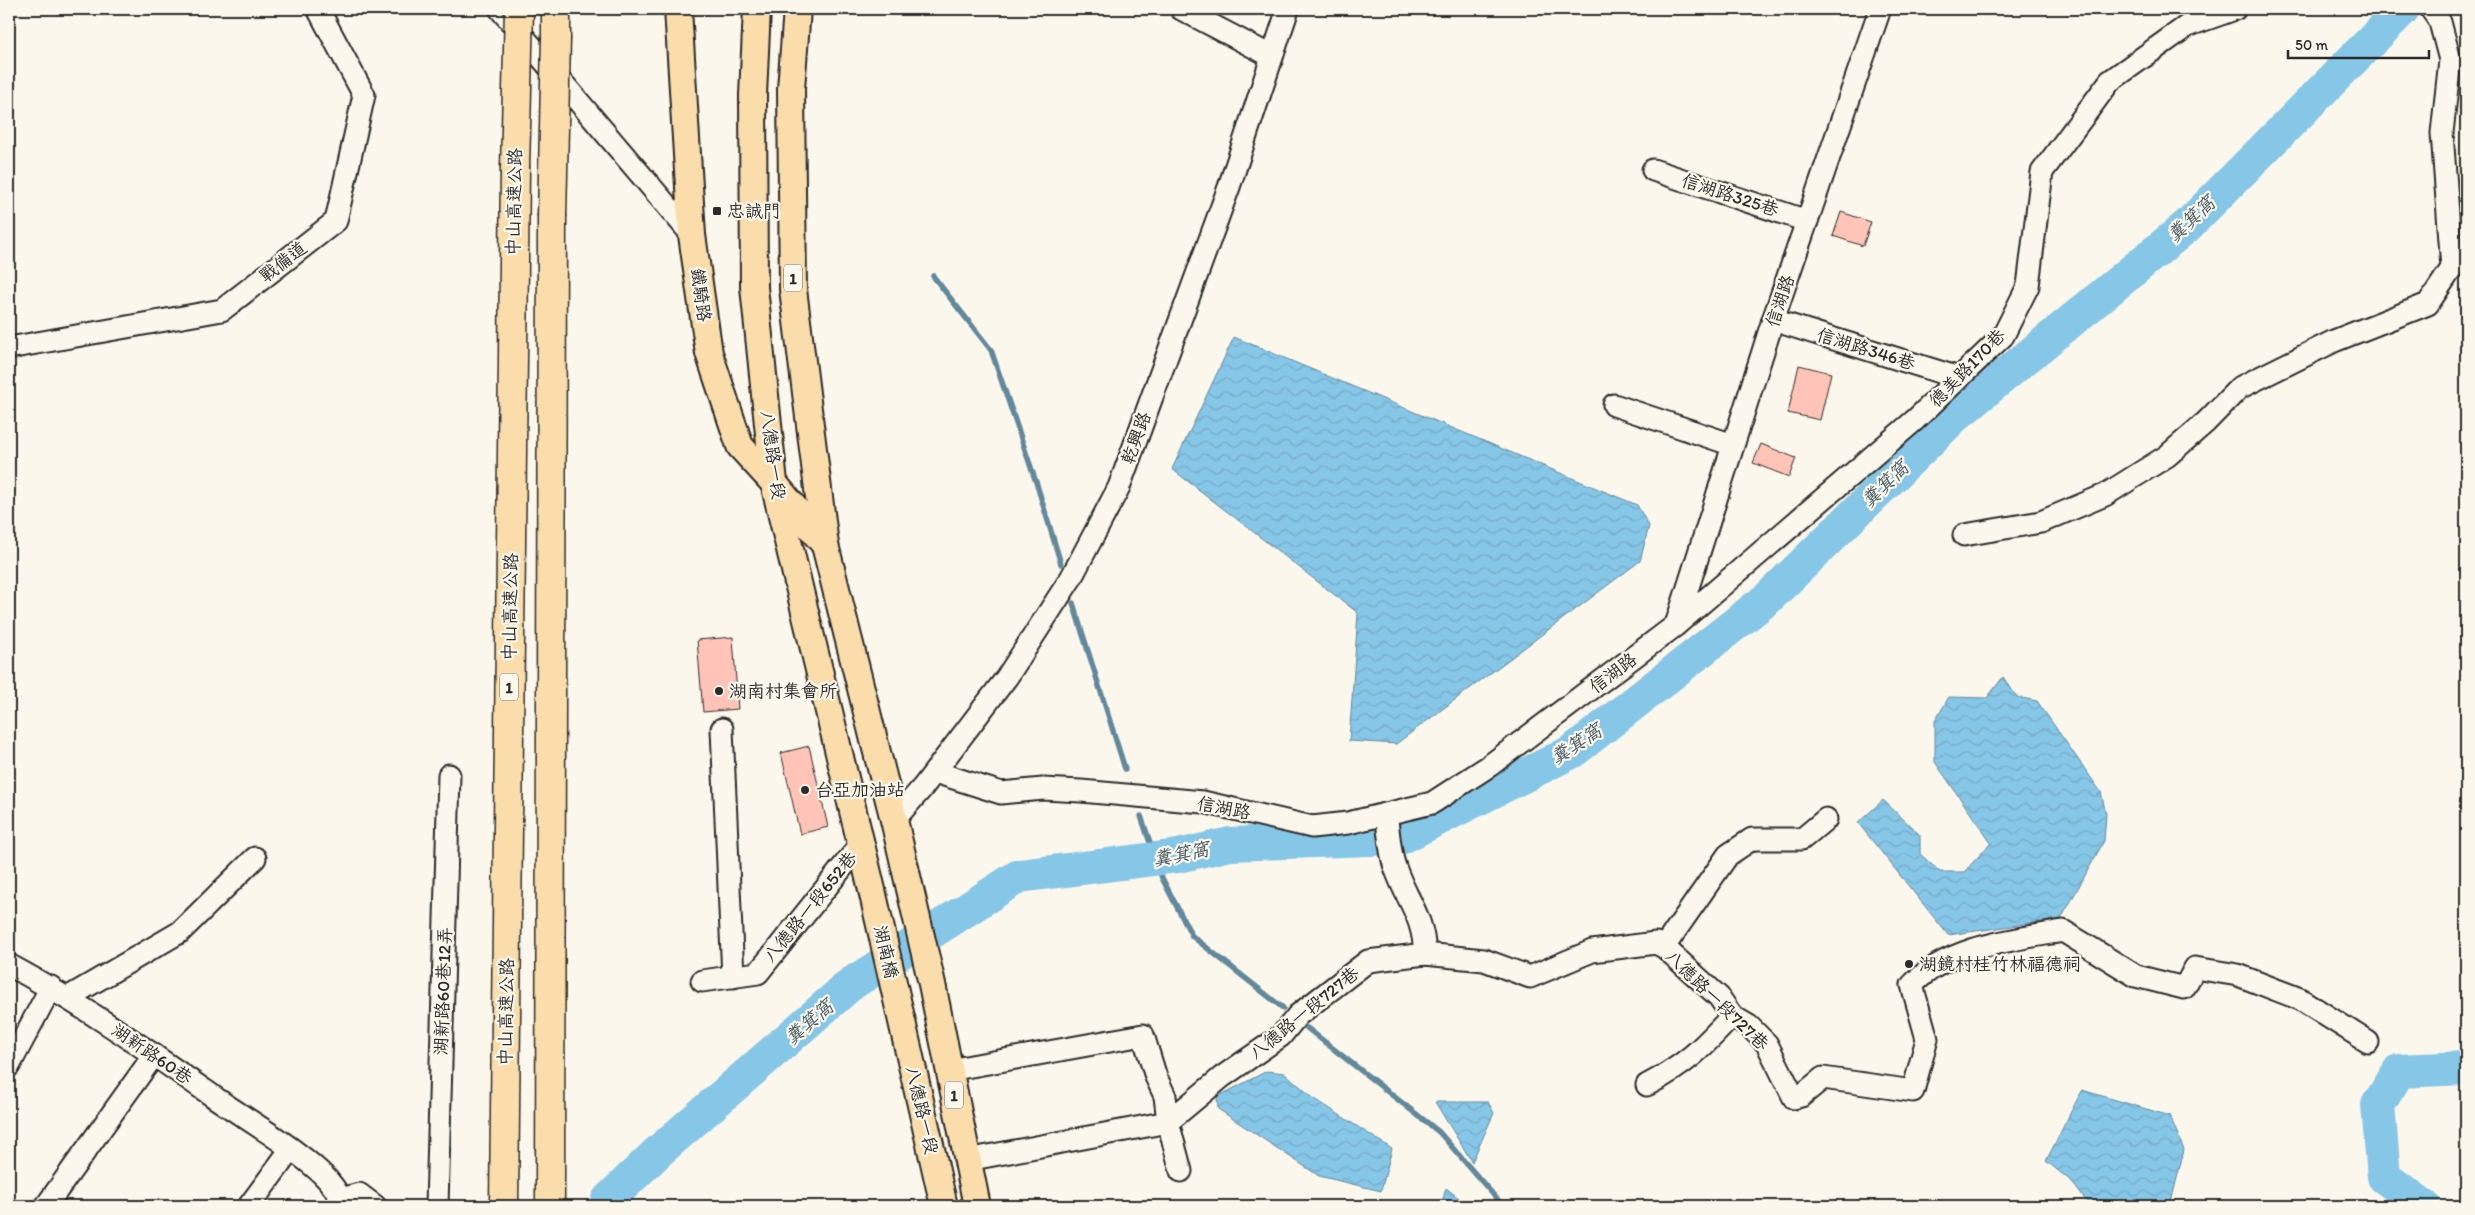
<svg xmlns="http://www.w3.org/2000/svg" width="2475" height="1215" viewBox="0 0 2475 1215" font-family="Itim,'LXGW WenKai TC',sans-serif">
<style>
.water{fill:url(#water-waves);stroke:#62889c}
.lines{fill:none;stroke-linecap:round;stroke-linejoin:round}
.stream{stroke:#62889c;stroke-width:5.5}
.river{stroke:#86c6e7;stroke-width:34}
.building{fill:#ffc4b7;stroke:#2b2b2b}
.minor-casing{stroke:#2b2b2b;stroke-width:25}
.major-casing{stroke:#2b2b2b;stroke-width:30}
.highway-casing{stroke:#2b2b2b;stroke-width:31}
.minor{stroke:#fbf7ec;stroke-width:21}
.major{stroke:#fbddab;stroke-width:26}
.highway{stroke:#fbddab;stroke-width:28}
.highway-bridge-casing{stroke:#2b2b2b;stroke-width:31;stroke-linecap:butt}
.highway-bridge{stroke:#fbddab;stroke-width:28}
.poi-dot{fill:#2b2b2b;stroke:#fbf7ec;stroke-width:2}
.labels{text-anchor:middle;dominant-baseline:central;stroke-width:4.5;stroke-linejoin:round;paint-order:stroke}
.shield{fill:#fbf7ec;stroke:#696865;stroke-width:1}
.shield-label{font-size:16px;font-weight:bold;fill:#2b2b2b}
.street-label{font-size:18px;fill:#2b2b2b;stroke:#fbf7ec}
.poi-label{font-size:18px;fill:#2b2b2b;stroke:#fbf7ec;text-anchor:start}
.water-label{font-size:19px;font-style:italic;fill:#465a63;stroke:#fbf7ec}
</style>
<defs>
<pattern id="water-waves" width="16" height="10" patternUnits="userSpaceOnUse" patternTransform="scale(1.25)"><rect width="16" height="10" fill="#86c6e7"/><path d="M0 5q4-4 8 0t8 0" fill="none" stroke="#74aac6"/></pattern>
</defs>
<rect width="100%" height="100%" fill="#fbf7ec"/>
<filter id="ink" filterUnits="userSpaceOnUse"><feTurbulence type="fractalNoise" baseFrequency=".02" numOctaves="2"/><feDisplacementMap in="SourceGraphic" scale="10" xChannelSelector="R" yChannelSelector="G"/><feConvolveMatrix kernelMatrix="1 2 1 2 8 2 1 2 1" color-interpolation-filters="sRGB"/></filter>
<g filter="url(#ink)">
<g class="water">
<polygon points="1234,337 1637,505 1649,526 1640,561 1396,744 1349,741 1358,613 1172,469"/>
<polygon points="2003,677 2017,697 2037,701 2101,792 2106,814 2104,841 2061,919 1948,935 1858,823 1883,800 1920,835 1920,854 1940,872 1964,872 1991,843 1935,762 1935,721 1949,697 1987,698"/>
<polygon points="1267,1071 1285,1073 1312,1097 1392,1149 1381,1191 1319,1176 1218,1109 1217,1097"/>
<polygon points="2082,1090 2170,1116 2184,1150 2170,1206 2090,1206 2071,1181 2046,1161"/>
<polygon points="1435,1102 1488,1102 1494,1113 1472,1162"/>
<polygon points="1446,1188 1469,1206 1441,1206"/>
</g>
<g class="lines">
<g class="stream">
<polyline points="933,276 991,350 1037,485 1061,564"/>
<polyline points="1073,603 1125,769"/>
<polyline points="1141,816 1162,878 1192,936 1283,1008"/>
<polyline points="1307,1028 1439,1132 1503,1206"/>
</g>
<g class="river">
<polyline points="608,1200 658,1152 851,984 1019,876 1178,856 1230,844 1400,838 1573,751 1767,599 1955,416 2187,226 2403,9"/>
<polyline points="2424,1206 2384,1177 2378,1105 2399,1071 2466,1068"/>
</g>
</g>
<g class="building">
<polygon points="1841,212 1871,222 1863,246 1833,236"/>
<polygon points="1799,365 1831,373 1820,420 1788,413"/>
<polygon points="1761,444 1796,458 1789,477 1753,463"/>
<polygon points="733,637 738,709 703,712 697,640"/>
<polygon points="809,746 828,827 800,834 781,753"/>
</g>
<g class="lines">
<g class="minor-casing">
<g id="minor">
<polyline points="500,9 692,235"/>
<polyline points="1181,9 1271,56"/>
<polyline points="1653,170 1807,221"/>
<polyline points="1773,320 1959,378"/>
<polyline points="9,348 222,310 336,221 364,95 318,9"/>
<polyline points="1614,405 1733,445"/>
<polyline points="1964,535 2041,522 2105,495 2167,456 2206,422 2239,388 2334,341 2428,304 2452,268 2442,133 2450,60 2440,22 2431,9"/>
<polyline points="1676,625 1773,320 1880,9"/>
<polyline points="722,729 733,977"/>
<polyline points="935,772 1001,793 1043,789 1081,791 1203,802 1312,827 1348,823 1432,803 1489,766 1676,625 1915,420 2003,336 2028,286 2042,172 2110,81 2187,26 2235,9"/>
<path d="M1386,814C1389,831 1389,851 1395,867C1407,902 1423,914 1425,954"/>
<polyline points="894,820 923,787 1007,677 1071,578 1119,487 1229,187 1288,9"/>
<polyline points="1664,947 1728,855 1752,839 1802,839 1826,819"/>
<path d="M9,965C82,1004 150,1052 217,1099C251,1122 289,1144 320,1172C329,1180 340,1194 343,1206"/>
<polyline points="702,981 758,973 861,844"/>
<polyline points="67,998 180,932 255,858"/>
<polyline points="9,1066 51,987"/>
<polyline points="949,1070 1143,1035 1156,1077 1165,1096 1168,1122 1181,1171"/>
<path d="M1647,1085C1686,1065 1702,1048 1732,1016"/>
<path d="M967,1160L1168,1122L1222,1077L1281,1036L1298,1015L1368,961L1425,954L1484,960L1530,977L1592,951L1656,943L1664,947L1719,997L1732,1016L1749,1026L1767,1044L1794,1098L1801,1096L1823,1078L1913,1091L1927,1039L1912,985C1949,946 2013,940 2063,931L2136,976L2184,988L2195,968L2238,975L2300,999L2368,1042"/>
<polyline points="341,1199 359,1194 375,1206"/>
<polyline points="46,1206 154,1055"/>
<polyline points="249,1206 291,1149"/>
<polyline points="437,1206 449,775"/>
</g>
</g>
<g class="major-casing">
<g id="major">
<polyline points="678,9 692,235 709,353 740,446 774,483 825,545"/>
<polyline points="757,9 753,95 754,287 774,483 872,890 944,1206"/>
<polyline points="797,9 791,89 793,289 825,545 894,820 932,984 977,1206"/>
</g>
</g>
<g class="highway-casing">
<g id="highway">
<polyline points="556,38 556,9"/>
<polyline points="504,1206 515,168"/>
<polyline points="550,1206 552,217"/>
</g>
</g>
<use href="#minor" class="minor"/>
<use href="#major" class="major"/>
<use href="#highway" class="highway"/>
<g class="highway-bridge-casing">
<g id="highway-bridge">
<polyline points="515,168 519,9"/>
<polyline points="552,217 556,38"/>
</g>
</g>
<use href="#highway-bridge" class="highway-bridge"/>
</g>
</g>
<g class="poi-dot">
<rect x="712" y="206" width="10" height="10" rx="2.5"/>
<circle cx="719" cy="691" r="5"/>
<circle cx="805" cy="790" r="5"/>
<circle cx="1909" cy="964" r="5"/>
</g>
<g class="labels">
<g class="shield">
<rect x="784" y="264.5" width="18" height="27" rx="4"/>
<rect x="500" y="673.5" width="18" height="27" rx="4"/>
<rect x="945" y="1081.5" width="18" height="27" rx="4"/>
</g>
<g class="shield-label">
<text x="793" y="278">1</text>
<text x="509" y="687">1</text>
<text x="954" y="1095">1</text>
</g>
<g class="street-label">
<text transform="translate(1730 195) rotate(18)">信湖路325巷</text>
<text transform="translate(514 202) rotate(-89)">中山高速公路</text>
<text transform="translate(283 262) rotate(-38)">戰備道</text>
<text transform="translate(701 295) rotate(82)">鐵騎路</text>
<text transform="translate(1780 301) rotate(-71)">信湖路</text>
<text transform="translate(1866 349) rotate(17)">信湖路346巷</text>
<text transform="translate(1967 368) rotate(-46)">德美路170巷</text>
<text transform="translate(1136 438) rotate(-70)">乾興路</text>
<text transform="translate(773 455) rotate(82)">八德路一段</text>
<text transform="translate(510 607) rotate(-89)">中山高速公路</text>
<text transform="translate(1613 673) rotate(-37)">信湖路</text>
<text transform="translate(1224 808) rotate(11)">信湖路</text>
<text transform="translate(810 907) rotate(-51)">八德路一段652巷</text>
<text transform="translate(886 952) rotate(77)">湖南橋</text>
<text transform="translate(443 991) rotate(-88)">湖新路60巷12弄</text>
<text transform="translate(1717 1000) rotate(44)">八德路一段727巷</text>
<text transform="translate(506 1012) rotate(-89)">中山高速公路</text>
<text transform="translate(1304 1013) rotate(-39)">八德路一段727巷</text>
<text transform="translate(152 1054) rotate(34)">湖新路60巷</text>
<text transform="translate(922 1110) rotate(77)">八德路一段</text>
</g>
<g class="poi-label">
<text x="727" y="211">忠誠門</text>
<text x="729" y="691">湖南村集會所</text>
<text x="815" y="790">台亞加油站</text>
<text x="1919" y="964">湖鏡村桂竹林福德祠</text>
</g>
<g class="water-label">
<text transform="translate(2191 219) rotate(-43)">糞箕窩</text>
<text transform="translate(1885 484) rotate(-44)">糞箕窩</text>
<text transform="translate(1576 744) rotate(-33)">糞箕窩</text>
<text transform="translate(1181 854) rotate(-11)">糞箕窩</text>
<text transform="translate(809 1022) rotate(-41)">糞箕窩</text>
</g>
</g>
<rect width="2475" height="1215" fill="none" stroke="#fbf7ec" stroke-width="30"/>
<rect x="15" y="15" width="2445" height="1185" fill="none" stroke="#2b2b2b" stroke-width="2" filter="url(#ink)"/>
<path d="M2288 50v8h141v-8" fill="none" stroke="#2b2b2b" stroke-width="2.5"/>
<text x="2295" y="50" font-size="15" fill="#2b2b2b" stroke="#fbf7ec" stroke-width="4" paint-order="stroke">50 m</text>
</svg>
